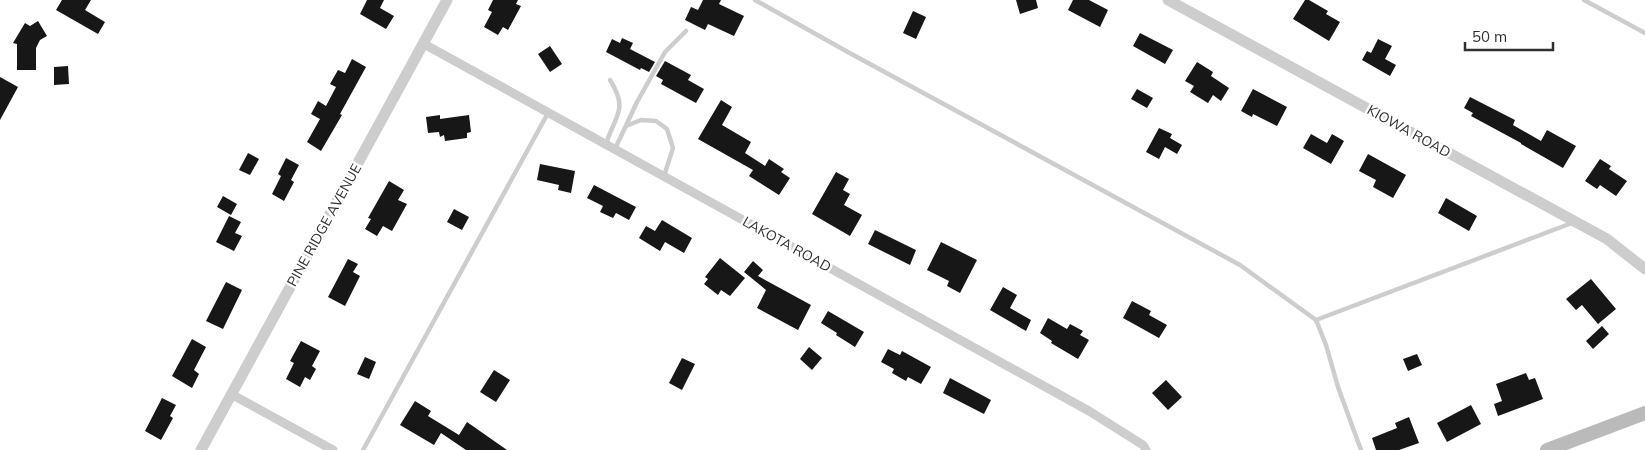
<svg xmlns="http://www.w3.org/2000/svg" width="1645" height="450" viewBox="0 0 1645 450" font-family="Mulish,sans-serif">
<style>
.building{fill:#171717}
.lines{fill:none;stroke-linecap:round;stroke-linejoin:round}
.service{stroke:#cdcdcd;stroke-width:4.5}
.minor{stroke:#cdcdcd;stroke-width:9}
.tertiary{stroke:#cdcdcd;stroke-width:11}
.secondary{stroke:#bababa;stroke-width:14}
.labels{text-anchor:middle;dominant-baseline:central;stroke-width:5;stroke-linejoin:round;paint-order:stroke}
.street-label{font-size:14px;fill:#303030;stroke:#fff}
</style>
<rect width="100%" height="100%" fill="#fff"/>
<g class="building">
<polygon points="62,0 91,0 85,10 105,22 98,34 56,10"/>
<polygon points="367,0 384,0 380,8 394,16 386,29 360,14"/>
<polygon points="493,0 518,0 516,4 521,6 508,30 503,27 498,35 484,27 492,12 488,10"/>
<polygon points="703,0 721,0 719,4 744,16 734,36 708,24 705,30 685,20 691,7 698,10"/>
<polygon points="1016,0 1036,0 1038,8 1020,14"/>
<polygon points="1073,0 1089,0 1108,10 1100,27 1068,10"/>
<polygon points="1305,0 1309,0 1328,11 1326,14 1340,22 1329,41 1293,19"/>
<polygon points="913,11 926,17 916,39 903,33"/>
<polygon points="38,21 47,36 40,40 36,48 36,70 17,70 17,44 13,43 25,23 30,26"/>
<polygon points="1140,33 1173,50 1165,64 1133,46"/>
<polygon points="622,38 633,43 630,49 655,62 649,72 641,68 640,70 606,52 612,39 620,43"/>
<polygon points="1378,39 1392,46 1385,59 1396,65 1390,76 1362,60 1367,51 1371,53"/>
<polygon points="550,46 562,64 550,72 538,54"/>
<polygon points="352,59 366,67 340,114 342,115 321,151 307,142 320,119 311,114 318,101 326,106 336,87 330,84 338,70 345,73"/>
<polygon points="665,61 691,75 688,80 704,89 696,103 661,84 663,80 656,76"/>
<polygon points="1197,62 1213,72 1211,76 1229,88 1221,101 1213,95 1208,103 1190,92 1194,86 1185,81"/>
<polygon points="68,66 69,84 54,85 54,67"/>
<polygon points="0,77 18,87 0,120"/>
<polygon points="1137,89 1153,98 1147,108 1131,99"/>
<polygon points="1253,89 1287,107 1277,126 1253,114 1252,117 1241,111"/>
<polygon points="1470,97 1515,120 1513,125 1541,141 1547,130 1576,146 1563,168 1521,144 1521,143 1471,116 1473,113 1464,108"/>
<polygon points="721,100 732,107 722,125 751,142 745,153 765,166 769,159 784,169 781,172 790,178 779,195 749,176 753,170 698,139"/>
<polygon points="440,115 440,119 469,115 471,132 467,133 467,138 445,141 444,135 440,137 439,132 428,133 426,117"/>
<polygon points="1159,128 1172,134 1170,138 1182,145 1177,154 1165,147 1159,159 1146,152"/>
<polygon points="1311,134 1327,143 1332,134 1344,141 1331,164 1303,148"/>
<polygon points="248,153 259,159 250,175 239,170"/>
<polygon points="1368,154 1406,175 1393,198 1373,187 1376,180 1359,171"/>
<polygon points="286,158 299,165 291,180 294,182 284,201 272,194 281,176 278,174"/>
<polygon points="1600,159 1611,166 1609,169 1627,181 1616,196 1600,185 1597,189 1585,181"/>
<polygon points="540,164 575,171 571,193 558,190 559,185 537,180"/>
<polygon points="836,172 849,179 843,190 850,194 844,205 862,215 850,236 812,214"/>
<polygon points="389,181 404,190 398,200 407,204 392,231 383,226 377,236 365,229 371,219 368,218"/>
<polygon points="594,185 636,207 629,220 616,213 613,218 600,212 603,206 587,198"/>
<polygon points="223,196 237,204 231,215 217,207"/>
<polygon points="1446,198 1477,216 1469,231 1438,213"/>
<polygon points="454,209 469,217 462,230 447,222"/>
<polygon points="229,216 241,222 235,233 242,236 234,251 216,242"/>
<polygon points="662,220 692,238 684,253 665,242 660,251 639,238 646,226 655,231"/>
<polygon points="875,230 916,250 910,265 868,244"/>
<polygon points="941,242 977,260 960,293 947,286 949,281 927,270"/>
<polygon points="720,258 745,278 730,296 721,290 718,295 704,284 708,279 705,277"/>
<polygon points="348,259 358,264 353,272 360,276 345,306 328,297"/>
<polygon points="753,261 763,270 758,276 811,305 798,330 757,308 766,290 744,272"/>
<polygon points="1591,279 1616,309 1598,324 1582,305 1576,310 1566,299"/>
<polygon points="226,282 242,290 223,329 206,321"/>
<polygon points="1003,287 1017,295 1010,308 1031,320 1026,331 990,310"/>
<polygon points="1132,301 1151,311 1149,315 1167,325 1159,338 1123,318"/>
<polygon points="828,311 864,332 855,347 836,335 837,333 821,323"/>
<polygon points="1048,318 1067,329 1070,324 1083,331 1080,335 1089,340 1078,359 1051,343 1052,341 1040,333"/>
<polygon points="1602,326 1609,334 1593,349 1586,341"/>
<polygon points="192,339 206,347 194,370 199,374 192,388 172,376"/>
<polygon points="301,341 320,351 312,366 316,369 310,380 305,377 300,387 286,379 294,363 290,361"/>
<polygon points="809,347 822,358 812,370 800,359"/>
<polygon points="888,349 900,355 902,351 931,367 921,384 908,377 906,381 892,373 894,369 881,362"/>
<polygon points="1417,354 1422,365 1408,371 1403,359"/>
<polygon points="365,357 376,362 369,379 357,374"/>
<polygon points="682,358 695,364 682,390 669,383"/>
<polygon points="494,370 510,380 496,402 480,392"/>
<polygon points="1526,373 1529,380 1535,378 1543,399 1498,416 1494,404 1502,401 1496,384"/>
<polygon points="950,378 991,400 984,414 943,393"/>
<polygon points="1166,380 1182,397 1168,410 1152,393"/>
<polygon points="162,398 176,405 170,416 173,418 161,440 145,431"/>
<polygon points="415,401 431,411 428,416 459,435 467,422 507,450 466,450 441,433 434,445 400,425"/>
<polygon points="1471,405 1481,424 1447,442 1437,423"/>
<polygon points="1409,417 1419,443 1399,450 1376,450 1372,438 1397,428 1395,423"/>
</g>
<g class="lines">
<g class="service">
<polyline points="755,0 846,51 1240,265 1316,320 1326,345 1338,387 1361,450"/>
<polyline points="1584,0 1645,33"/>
<polyline points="626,126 641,120 656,121 667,129 673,148 664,176"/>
<path d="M606,144C615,115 629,110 610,80"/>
<polyline points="615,149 637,102 665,52 686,31"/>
<polyline points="1316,320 1572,223"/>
<polyline points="363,450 548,113"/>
</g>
<g class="minor">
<polyline points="424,44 1089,411 1143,445 1146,450"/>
<polyline points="231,394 333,450"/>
</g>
<g class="tertiary">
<polyline points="1168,0 1607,239 1645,269"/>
<polyline points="201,450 447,0"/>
</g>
<polyline class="secondary" points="1547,450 1645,413"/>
</g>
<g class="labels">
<g class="street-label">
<text transform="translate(1409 131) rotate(29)">KIOWA ROAD</text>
<text transform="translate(324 225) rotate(-61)">PINE RIDGE AVENUE</text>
<text transform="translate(787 244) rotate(29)">LAKOTA ROAD</text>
</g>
</g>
<path d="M1465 42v8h88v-8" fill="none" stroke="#303030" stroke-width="2.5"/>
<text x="1472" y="42" font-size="15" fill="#303030" stroke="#ffffff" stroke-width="4" paint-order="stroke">50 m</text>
</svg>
